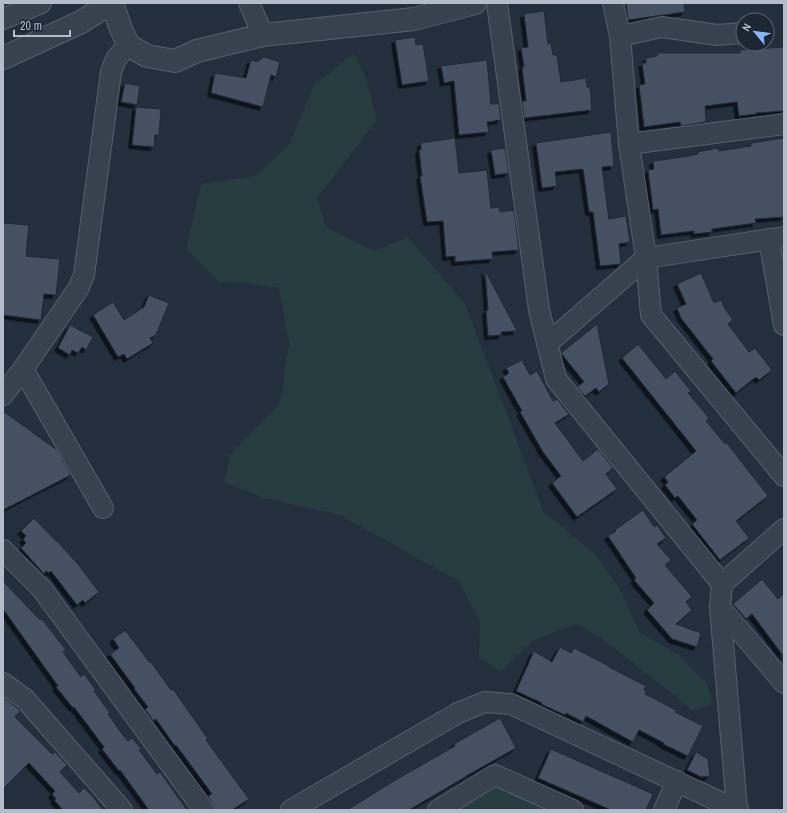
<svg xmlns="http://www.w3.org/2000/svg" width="787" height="813" viewBox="0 0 787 813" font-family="'Archivo Narrow',sans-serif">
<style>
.green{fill:#263c3f}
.building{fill:#455162;stroke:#1f2835;filter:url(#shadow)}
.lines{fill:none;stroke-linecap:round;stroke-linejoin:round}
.minor-casing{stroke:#565f6c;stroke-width:22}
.tertiary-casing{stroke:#565f6c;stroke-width:24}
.minor{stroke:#38414e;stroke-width:20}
.tertiary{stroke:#38414e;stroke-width:22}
</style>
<defs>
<filter id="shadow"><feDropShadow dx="-3.5" dy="3.5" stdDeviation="0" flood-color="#0009"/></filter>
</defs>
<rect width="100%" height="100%" fill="#242f3e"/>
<g class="green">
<polygon points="354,53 366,78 377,120 317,198 326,227 374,251 408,237 465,304 505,409 543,511 596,555 620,589 639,632 678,654 707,684 713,704 694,711 600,637 577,624 534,640 501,671 479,658 480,622 459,581 340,515 264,498 224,482 230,455 280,403 289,344 279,288 245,283 219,282 186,249 201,184 256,176 290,143 314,85"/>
<polygon points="496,785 551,810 454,810"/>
</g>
<g class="building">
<polygon points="626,3 684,3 685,12 628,20"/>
<polygon points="544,11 548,44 551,43 553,55 557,55 561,82 586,78 587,87 590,87 592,110 524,118 522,101 526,101 522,67 524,67 521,48 528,47 524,14"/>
<polygon points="415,37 416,45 423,44 429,81 402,85 395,40"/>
<polygon points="784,47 784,111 756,113 756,114 739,116 737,102 705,106 706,122 681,126 680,122 644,127 639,85 645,84 642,63 646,63 646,58 657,56 657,53 740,53 740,50"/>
<polygon points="264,57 280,62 276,77 271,75 263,107 211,93 215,73 246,78 251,60 257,62"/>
<polygon points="487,60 491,104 499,104 501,120 487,122 489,132 459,135 454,81 444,83 441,66"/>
<polygon points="125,83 140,86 137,105 121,102"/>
<polygon points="136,107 161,109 159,135 155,135 154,147 132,145"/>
<polygon points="611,132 614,166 602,167 609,219 626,216 630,242 619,244 621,264 600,266 593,212 589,212 583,169 555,172 557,186 542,188 536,143"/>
<polygon points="455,138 459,173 487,170 491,208 499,207 500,212 514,210 519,250 492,252 493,259 455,262 455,256 446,257 443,221 427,222 420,176 422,176 419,150 421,150 421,143"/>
<polygon points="784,138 784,217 755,219 756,223 712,229 712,232 694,234 694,231 661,235 658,209 653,210 648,170 654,169 653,161 683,157 698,154 698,152 718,148 719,151 751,146 751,143"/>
<polygon points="505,148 509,173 495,175 491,150"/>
<polygon points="3,223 29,225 26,256 60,259 56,295 44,294 41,320 3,315"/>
<polygon points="485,270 517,331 501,332 502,335 488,336 486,311 488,310"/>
<polygon points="701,273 714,303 721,300 725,309 733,320 728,324 749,352 755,348 772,370 759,380 756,377 736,393 711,361 713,359 681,318 677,308 686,304 677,284"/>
<polygon points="149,295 169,303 156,335 150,338 153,343 127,359 124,354 118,357 93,315 113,302 124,320 144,307"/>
<polygon points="597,324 609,384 599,392 596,388 585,396 577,387 584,382 561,353"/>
<polygon points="70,325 93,337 86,350 82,347 78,353 72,350 70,355 58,348"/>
<polygon points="638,344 666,379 675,371 691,391 688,393 709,418 706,421 725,444 726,442 768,496 736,521 749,538 720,560 692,524 697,520 678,496 675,498 665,485 668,482 664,477 696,451 622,358"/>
<polygon points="522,360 530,375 537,371 553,401 557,399 569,414 555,423 583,461 598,449 613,468 606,474 617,489 577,517 552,483 561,476 543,452 520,412 522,411 503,377 509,373 506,368"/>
<polygon points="3,411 57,450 71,475 3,510"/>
<polygon points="643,510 654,527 657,525 666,538 657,544 671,560 665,565 692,597 686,602 692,610 676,624 701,633 697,647 672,639 647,610 654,603 634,580 636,578 608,536 616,531 615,530"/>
<polygon points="34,518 57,542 57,541 77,563 99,592 85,603 83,600 77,605 51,571 49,573 46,571 44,574 21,548 26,543 23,539 26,536 21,531"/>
<polygon points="762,579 778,599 784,594 784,657 752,614 746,619 733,604"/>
<polygon points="3,581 40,620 42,619 66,650 63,652 81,677 84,674 96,690 94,691 110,713 108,714 119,730 128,741 132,738 141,749 139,750 157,774 160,772 187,810 149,810 120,770 119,771 102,749 104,747 74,707 73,708 56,687 58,686 3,609"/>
<polygon points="125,630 150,663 151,662 171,690 173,689 208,739 206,740 249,799 232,810 215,810 213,804 208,796 212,794 176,745 175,746 156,719 153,721 152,719 145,709 148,707 134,689 135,688 110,654 119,648 113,639"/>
<polygon points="560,647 571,653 574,648 609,666 609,667 646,686 644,690 646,691 645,694 676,710 675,712 703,726 688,756 663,744 664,743 639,730 633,742 586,716 583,722 566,713 565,715 541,704 542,703 516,691 534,651 552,662"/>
<polygon points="3,697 17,708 20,711 15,717 52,754 55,752 67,765 60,772 79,793 84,788 88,792 89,792 103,810 63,810 54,800 56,799 52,794 55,791 29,763 3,789"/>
<polygon points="500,718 516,748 466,776 467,776 409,810 347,810 399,778 455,746 454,744"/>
<polygon points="551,749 653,794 646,810 611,810 538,778"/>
<polygon points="696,752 708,759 710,776 701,777 687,770"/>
</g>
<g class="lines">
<g class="minor-casing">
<g id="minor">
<polyline points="249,3 263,35"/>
<polyline points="497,3 539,310 556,379 722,584"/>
<polyline points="613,3 620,36 629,144 646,258 651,315 784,476"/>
<polyline points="3,19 41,3"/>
<polyline points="620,36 662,27 717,35 743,33"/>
<polyline points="629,144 784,124"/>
<polyline points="769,239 784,325"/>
<polyline points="547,344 646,258 784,237"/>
<polyline points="23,369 103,508"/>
<polyline points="3,395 21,372 78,289 84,275 111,72 116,59 128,44"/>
<polyline points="3,550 42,589 204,810"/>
<polyline points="720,607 784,683"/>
<polyline points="3,683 25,699 122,810"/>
<polyline points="737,809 720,607 722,584 784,529"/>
<polyline points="291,810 458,713 485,702 511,704 737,810"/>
<polyline points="438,810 495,775 573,810"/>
<polyline points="664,810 677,781"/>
</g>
</g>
<g class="tertiary-casing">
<g id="tertiary">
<polyline points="112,3 121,29 128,44 133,48 147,56 175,61 197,51 263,35 414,19 475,3"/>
<polyline points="3,58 81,22 111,3"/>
<polyline points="737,809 737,810"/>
</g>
</g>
<use href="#minor" class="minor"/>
<use href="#tertiary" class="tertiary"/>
</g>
<rect width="787" height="813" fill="none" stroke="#b4bcc9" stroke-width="8"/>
<g transform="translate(755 32) rotate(299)"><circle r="19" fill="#1d2633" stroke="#59626f"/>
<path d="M0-3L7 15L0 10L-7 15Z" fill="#8ab4f8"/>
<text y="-6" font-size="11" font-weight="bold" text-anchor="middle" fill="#b4bcc9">N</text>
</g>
<path d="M14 30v6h56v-6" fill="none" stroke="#b4bcc9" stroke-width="2"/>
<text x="20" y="30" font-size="12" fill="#b4bcc9" stroke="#1d2633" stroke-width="3" paint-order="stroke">20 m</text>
</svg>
